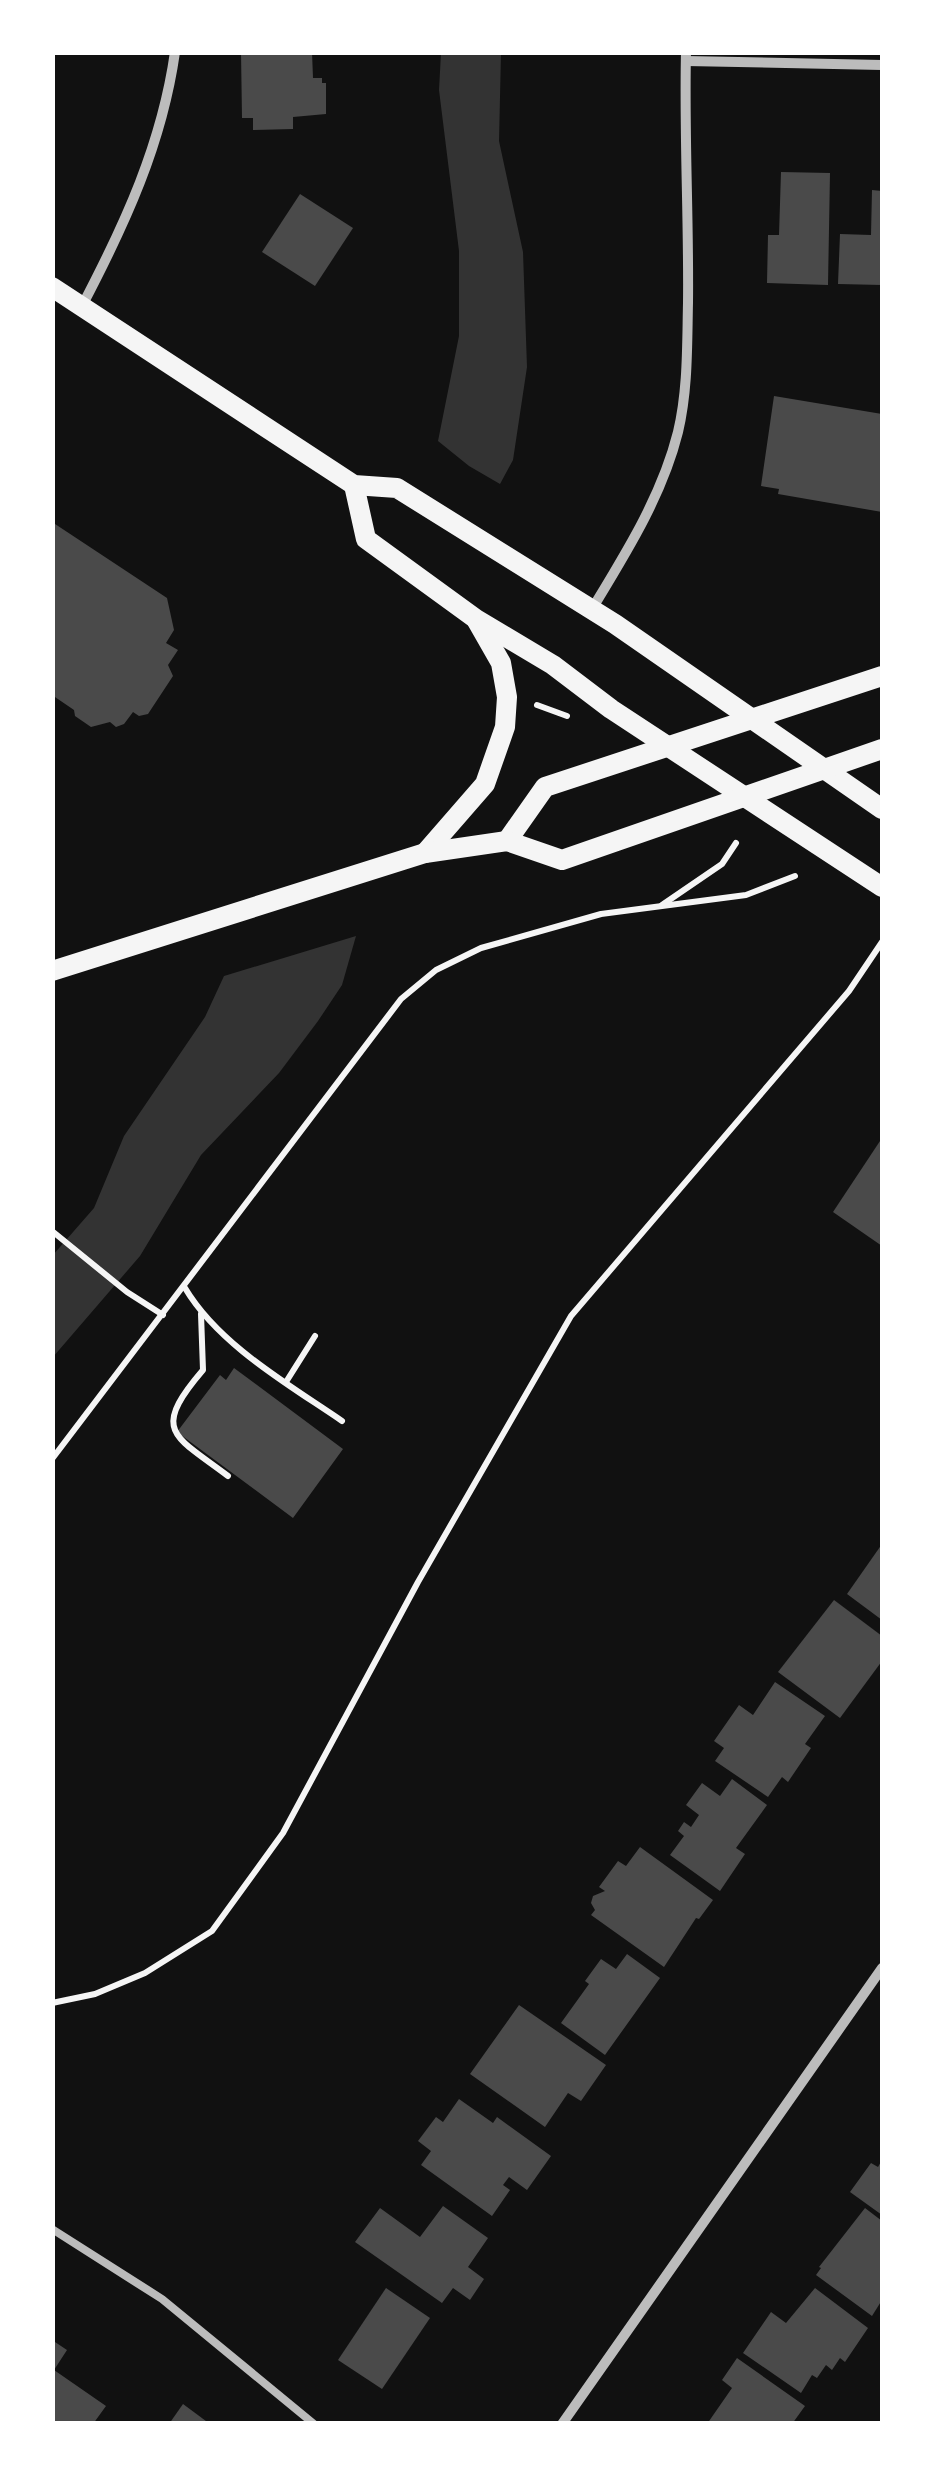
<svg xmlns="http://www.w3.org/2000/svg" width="935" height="2476" viewBox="0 0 935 2476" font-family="Figtree,sans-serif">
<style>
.water{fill:#333}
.building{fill:#4a4a4a}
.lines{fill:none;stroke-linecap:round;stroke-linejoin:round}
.path{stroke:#f5f5f5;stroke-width:6}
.service{stroke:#bcbcbc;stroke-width:8}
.minor{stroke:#bcbcbc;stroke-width:10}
.secondary{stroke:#f5f5f5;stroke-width:20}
</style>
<rect width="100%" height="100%" fill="#111"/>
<g class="water">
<polygon points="441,53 501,53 499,141 523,252 527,367 513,460 500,484 469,466 438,441 459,336 459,251 439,90"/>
<polygon points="356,936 342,985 318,1021 279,1073 201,1155 140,1256 53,1357 53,1255 94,1208 124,1136 205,1017 224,976"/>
</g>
<g class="building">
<polygon points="241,52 312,52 313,78 322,78 322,83 326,83 326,114 293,117 293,129 253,130 253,118 242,118"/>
<polygon points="781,172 830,173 828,285 767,283 768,235 779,235"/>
<polygon points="872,190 882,191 882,285 838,284 840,234 871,235"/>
<polygon points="300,194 353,228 315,286 262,252"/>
<polygon points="774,396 882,414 882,512 778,494 779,489 761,486"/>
<polygon points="52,522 167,598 174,630 166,643 178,650 168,665 173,676 148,714 139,716 133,712 124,724 116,727 110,722 91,727 75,716 74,710 52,695"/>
<polygon points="882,1138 882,1246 833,1212"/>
<polygon points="234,1368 343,1449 293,1518 177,1432 220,1375 226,1380"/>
<polygon points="882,1544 882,1620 847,1594"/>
<polygon points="834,1600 882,1636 882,1661 840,1718 778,1672"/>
<polygon points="775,1682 825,1716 805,1744 811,1748 788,1782 782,1777 768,1797 715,1761 724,1748 714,1741 739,1705 753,1715"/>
<polygon points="732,1779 767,1805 736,1848 745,1854 720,1891 670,1855 684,1836 678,1831 684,1822 691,1827 699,1815 686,1805 702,1783 720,1796"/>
<polygon points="640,1847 713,1900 699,1919 696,1918 664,1967 591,1915 595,1910 591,1903 593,1896 605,1891 599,1887 618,1861 626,1866"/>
<polygon points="627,1954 660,1978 605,2055 561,2023 589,1984 585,1981 601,1959 616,1969"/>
<polygon points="519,2005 606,2065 581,2101 568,2093 545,2127 470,2074"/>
<polygon points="459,2099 493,2123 497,2117 551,2156 527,2190 509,2177 503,2185 510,2190 492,2216 421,2165 431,2151 418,2141 436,2117 443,2122"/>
<polygon points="882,2160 882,2215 850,2192 871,2163 878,2167"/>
<polygon points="443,2206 488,2238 468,2267 484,2279 470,2300 453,2288 442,2303 355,2242 380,2208 420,2237"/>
<polygon points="865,2208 882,2221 882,2300 872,2316 816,2275 821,2268 819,2267"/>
<polygon points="386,2288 430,2318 382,2389 338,2360"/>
<polygon points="815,2288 868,2328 845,2362 840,2358 832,2370 826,2365 817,2378 812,2375 801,2393 743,2353 771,2312 786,2323"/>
<polygon points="52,2340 67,2350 54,2370 106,2406 93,2424 52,2424"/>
<polygon points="737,2358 805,2406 792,2424 707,2424 732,2388 722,2380"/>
<polygon points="183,2404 210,2424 169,2424"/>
</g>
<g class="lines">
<g class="path">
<polyline points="537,705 567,716"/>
<polyline points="662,905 722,864 736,843"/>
<polyline points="52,1231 127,1292 163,1315"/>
<path d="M185,1288C219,1345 288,1384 342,1421"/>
<path d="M201,1314L203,1370C150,1432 174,1435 228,1476"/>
<polyline points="286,1382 315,1336"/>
<polyline points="52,1459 401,999 436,970 481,948 601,914 746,895 795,876"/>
<polyline points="52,2003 95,1994 145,1973 212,1931 283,1833 418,1582 571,1316 849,991 882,942"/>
</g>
<polyline class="service" points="52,2229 162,2299 314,2424"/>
<g class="minor">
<polyline points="686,61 882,65"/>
<path d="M82,306C125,224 162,144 175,52"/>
<path d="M592,609C626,553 662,496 678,432C688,390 687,346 688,303C689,220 684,136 686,52"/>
<polyline points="562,2424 882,1968"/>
</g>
<g class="secondary">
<polyline points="52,287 354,485 397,488 615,624 882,809"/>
<polyline points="354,485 366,539 476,619 553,665 611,709 882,887"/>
<polyline points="507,841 545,787 882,676"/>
<polyline points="425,853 485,784 505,727 507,697 501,663 477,621"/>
<polyline points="52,971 425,853 507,841 562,860 882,749"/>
</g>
</g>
<rect width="935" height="2476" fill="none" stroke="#ffffff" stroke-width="110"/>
</svg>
